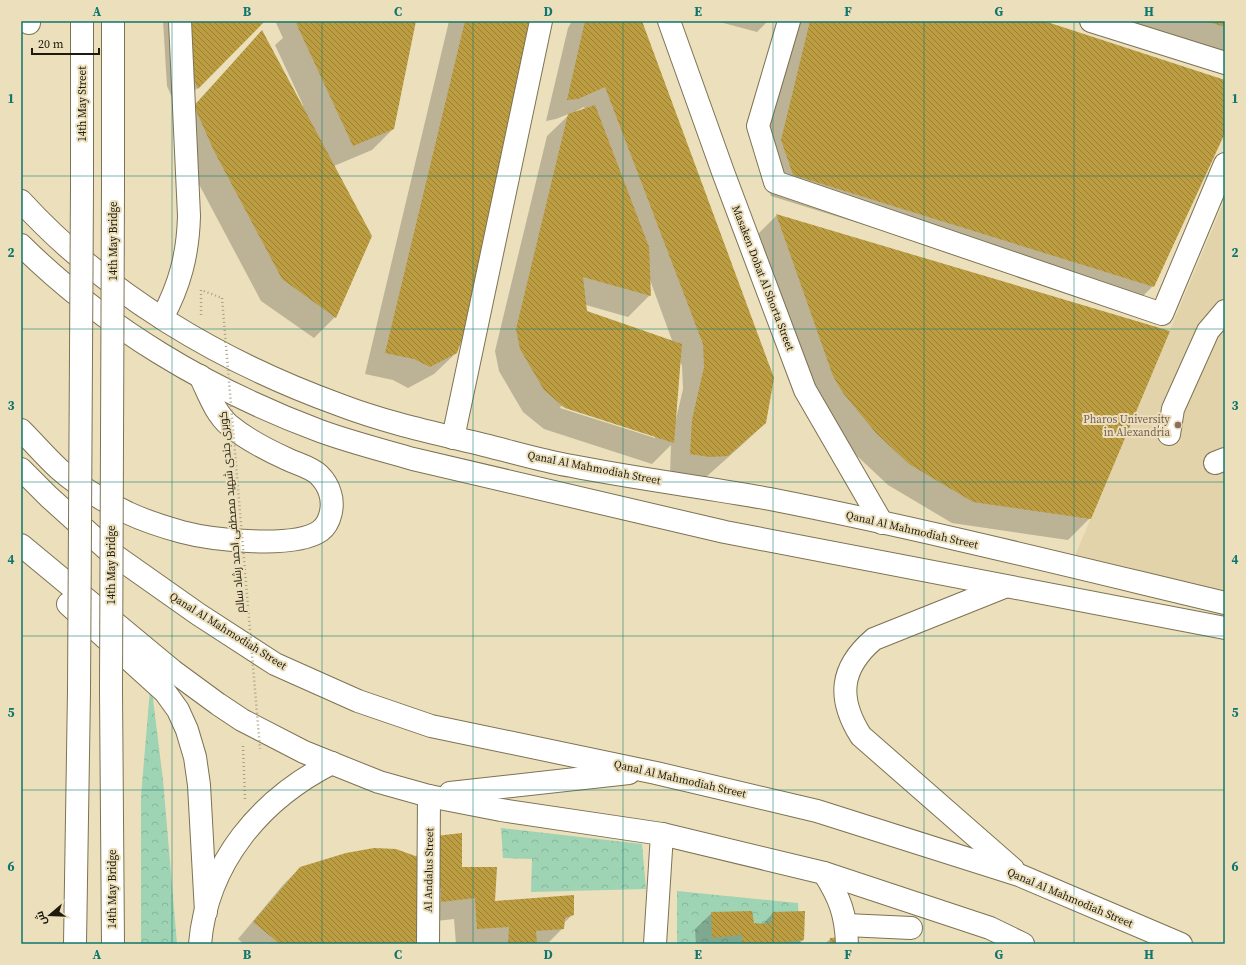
<svg xmlns="http://www.w3.org/2000/svg" width="1246" height="965" viewBox="0 0 1246 965" font-family="'Source Serif 4',Cairo,serif">
<style>
.built{fill:#e2d3aa}
.park{fill:url(#park-crowns)}
.shadow{fill:#0003;fill-rule:evenodd}
.building{fill:url(#building-back-hatch)}
.lines{fill:none;stroke-linecap:round;stroke-linejoin:round}
.minor-casing{stroke:#7d7252;stroke-width:24}
.major-casing{stroke:#7d7252;stroke-width:24}
.path{stroke:#aaa185;stroke-width:2.5;stroke-dasharray:1 3;stroke-linecap:butt}
.minor{stroke:#fff;stroke-width:22}
.major{stroke:#fff;stroke-width:22}
.major-bridge-casing{stroke:#7d7252;stroke-width:24;stroke-linecap:butt}
.path-bridge{stroke:#aaa185;stroke-width:2.5;stroke-dasharray:1 3;stroke-linecap:butt}
.major-bridge{stroke:#fff;stroke-width:22}
.grid{fill:none;stroke:#0f766e;stroke-width:1;stroke-opacity:0.55}
.education-dot{fill:#8d6e63;stroke:#ebdfbc;stroke-width:1.5}
.labels{text-anchor:middle;dominant-baseline:central;stroke-width:4;stroke-linejoin:round;paint-order:stroke}
.street-label{font-size:11px;fill:#1e1a0d;stroke:#ebdfbc}
.education-label{font-size:11px;fill:#785e54;stroke:#ebdfbc;text-anchor:end}
.neatline{fill:none;stroke:#0f766e;stroke-width:1.5}
.grid-label{font-size:13px;text-anchor:middle;font-weight:bold;fill:#0f766e}
</style>
<defs>
<pattern id="park-crowns" width="20" height="18" patternUnits="userSpaceOnUse"><rect width="20" height="18" fill="#9ed3b4"/><path d="M2 6a3 3 0 1 1 6 0M12 15a3 3 0 1 1 6 0" fill="none" stroke="#88b59a"/></pattern>
<pattern id="building-back-hatch" width="6" height="6" patternUnits="userSpaceOnUse"><rect width="6" height="6" fill="#bc9d42"/><path d="M-1 5l2 2M0 0l6 6M5-1l2 2" fill="none" stroke="#987f36"/></pattern>
</defs>
<rect width="100%" height="100%" fill="#ebdfbc"/>
<polygon class="built" points="1225,199 1225,591 1222,593 1072,563"/>
<g class="park">
<polygon points="150,690 153,699 163,780 177,944 141,944 141,796"/>
<polygon points="501,828 642,844 646,889 531,892 532,859 503,858"/>
<polygon points="677,891 798,903 800,944 677,943"/>
</g>
<g class="shadow">
<polygon points="163,21 263,21 177,109 167,86"/>
<polygon points="278,21 415,21 393,129 372,150 334,166 335,317 314,338 261,301 193,173 173,128 262,32 302,106 303,105 275,45 283,38 276,23"/>
<polygon points="449,21 528,21 456,353 434,374 408,388 393,380 365,374"/>
<path d="M572,21H641L765,423L743,444L706,477L688,478L670,475L671,445L652,464L544,429L523,412L499,371L495,351L547,136L571,113L556,119L546,121L568,28ZM584,107L585,109L577,112L576,111ZM650,280L673,343L586,312V305L628,317L650,295ZM679,358L682,366L683,389L676,419ZM561,406L655,436V438L560,408Z"/>
<polygon points="716,21 768,21 757,32"/>
<polygon points="794,21 1041,21 1225,82 1225,130 1153,286 1131,308 771,196 760,162"/>
<polygon points="1114,21 1225,21 1225,55"/>
<polygon points="776,216 1168,331 1090,518 1068,540 952,523 888,485 855,454 822,414 755,237"/>
<polygon points="435,837 461,868 494,902 573,914 563,924 563,928 547,944 456,944 454,919 419,923 420,944 244,944 238,939 283,885 300,868 415,857"/>
<polygon points="712,913 753,924 762,925 773,913 803,940 799,944 696,944 695,929"/>
<polygon points="830,939 856,944 825,944"/>
</g>
<g class="building">
<polygon points="185,21 265,21 198,89 188,65"/>
<polygon points="298,21 416,21 394,129 353,146 296,23"/>
<polygon points="465,21 529,21 471,315 457,353 430,367 414,359 385,353"/>
<polygon points="585,21 642,21 774,378 766,423 728,456 710,457 690,454 692,420 704,367 703,344 605,87 578,99 567,100"/>
<polygon points="810,21 1044,21 1225,80 1225,133 1154,287 793,175 781,140"/>
<polygon points="1205,21 1225,21 1225,27"/>
<polygon points="262,30 372,236 336,318 282,279 214,151 194,106"/>
<polygon points="595,105 649,247 651,296 583,277 587,311 682,344 674,443 565,408 544,390 520,349 516,329 568,114"/>
<polygon points="776,214 1170,331 1091,519 973,502 909,464 876,433 843,393 833,376"/>
<polygon points="462,833 462,867 497,867 495,901 574,895 574,915 565,918 564,929 536,931 537,944 508,944 509,927 477,929 475,898 441,902 441,888 434,889 435,836"/>
<polygon points="374,848 396,849 418,857 421,944 280,944 253,922 300,867 346,853"/>
<polygon points="752,911 754,923 770,924 773,912 805,911 804,940 765,944 742,944 742,935 712,938 711,912"/>
<polygon points="857,936 857,944 830,944 830,938"/>
</g>
<g class="lines">
<g class="minor-casing">
<g id="minor">
<polyline points="29,21 29,23"/>
<polyline points="669,21 723,172 805,390 882,523"/>
<polyline points="789,21 758,126 775,182 1162,314 1225,164"/>
<polyline points="1091,21 1225,63"/>
<path d="M162,318C180,285 188,254 189,216L180,21"/>
<polyline points="1169,434 1173,409 1208,331 1225,311"/>
<polyline points="453,438 541,21"/>
<polyline points="1215,463 1225,459"/>
<path d="M824,873C840,898 846,915 847,944"/>
<polyline points="846,925 911,928"/>
<polyline points="428,944 429,796"/>
<polyline points="655,944 662,834"/>
</g>
</g>
<g class="major-casing">
<g id="major">
<polyline points="82,21 82,187"/>
<polyline points="113,186 113,21"/>
<path d="M21,201C107,295 221,362 340,405C387,423 435,433 484,445C513,452 542,461 572,466C638,479 704,487 770,499C923,529 1074,567 1225,603"/>
<path d="M21,245C105,328 210,390 320,431C350,442 382,450 413,459L725,532L1225,628"/>
<path d="M21,430C34,443 46,457 59,469C79,487 104,501 128,513C145,521 164,527 182,532C212,540 294,549 320,531C331,523 334,505 330,493C328,486 324,480 319,475C311,467 297,464 287,459C267,450 246,439 229,425C215,413 208,392 200,376"/>
<polyline points="21,469 49,497 110,552 198,614 275,664 358,701 431,726 656,773 817,811 1019,875 1181,944"/>
<polyline points="21,545 173,671 218,704 242,720 304,752 379,782 429,796 501,810 662,834 824,873 990,928 1023,944"/>
<path d="M1004,587L874,639C840,668 837,698 861,736L1013,869"/>
<polyline points="68,604 165,692 178,710 187,730 195,757 199,785 206,912"/>
<polyline points="111,691 113,944"/>
<polyline points="450,793 629,773"/>
<polyline points="75,944 79,691"/>
<path d="M200,944C207,862 261,799 332,763"/>
</g>
</g>
<g class="path">
<polyline points="201,315 201,290 222,298"/>
<polyline points="243,746 245,799"/>
</g>
<use href="#minor" class="minor"/>
<use href="#major" class="major"/>
<g class="major-bridge-casing">
<g id="major-bridge">
<polyline points="79,691 82,187"/>
<polyline points="111,691 113,186"/>
</g>
</g>
<polyline class="path-bridge" points="222,298 260,749"/>
<use href="#major-bridge" class="major-bridge"/>
</g>
<path class="grid" d="M172,21V944M322,21V944M473,21V944M623,21V944M773,21V944M924,21V944M1074,21V944M21,176H1225M21,329H1225M21,482H1225M21,636H1225M21,790H1225"/>
<circle class="education-dot" cx="1178" cy="425" r="4"/>
<g class="labels">
<g class="street-label">
<text transform="translate(82 104) rotate(-90)">14th May Street</text>
<text transform="translate(113 241) rotate(-90)">14th May Bridge</text>
<text transform="translate(763 278) rotate(69)">Masaken Dobat Al Shorta Street</text>
<text transform="translate(594 468) rotate(11)">Qanal Al Mahmodiah Street</text>
<text transform="translate(232 512) rotate(-95)">كوبرى جندى شهيد مصطفى احمد رشاد سالم</text>
<text transform="translate(912 530) rotate(13)">Qanal Al Mahmodiah Street</text>
<text transform="translate(111 565) rotate(-90)">14th May Bridge</text>
<text transform="translate(228 631) rotate(32)">Qanal Al Mahmodiah Street</text>
<text transform="translate(680 779) rotate(13)">Qanal Al Mahmodiah Street</text>
<text transform="translate(429 870) rotate(-89)">Al Andalus Street</text>
<text transform="translate(112 889) rotate(-90)">14th May Bridge</text>
<text transform="translate(1070 898) rotate(23)">Qanal Al Mahmodiah Street</text>
</g>
<g class="education-label">
<text x="1170" y="419">Pharos University<tspan x="1170" dy="13">in Alexandria</tspan></text>
</g>
</g>
<rect width="1246" height="965" fill="none" stroke="#ebdfbc" stroke-width="44"/>
<g transform="translate(50 915) rotate(251)" stroke="#ebdfbc" stroke-width="3" paint-order="stroke">
<path d="M0-3L7 15L0 10L-7 15Z" fill="#1e1a0d"/>
<text y="-6" font-size="11" font-weight="bold" text-anchor="middle" fill="#1e1a0d">ش</text>
</g>
<path d="M32 48v6h67v-6" fill="none" stroke="#1e1a0d" stroke-width="2"/>
<text x="38" y="48" font-size="12" fill="#1e1a0d" stroke="#ebdfbc" stroke-width="3" paint-order="stroke">20 m</text>
<rect x="22" y="22" width="1202" height="921" class="neatline"/>
<g class="grid-label">
<text x="97" y="16">A</text>
<text x="247" y="16">B</text>
<text x="398" y="16">C</text>
<text x="548" y="16">D</text>
<text x="698" y="16">E</text>
<text x="848" y="16">F</text>
<text x="999" y="16">G</text>
<text x="1149" y="16">H</text>
<text x="11" y="103">1</text>
<text x="1235" y="103">1</text>
<text x="11" y="257">2</text>
<text x="1235" y="257">2</text>
<text x="11" y="410">3</text>
<text x="1235" y="410">3</text>
<text x="11" y="564">4</text>
<text x="1235" y="564">4</text>
<text x="11" y="717">5</text>
<text x="1235" y="717">5</text>
<text x="11" y="871">6</text>
<text x="1235" y="871">6</text>
<text x="97" y="959">A</text>
<text x="247" y="959">B</text>
<text x="398" y="959">C</text>
<text x="548" y="959">D</text>
<text x="698" y="959">E</text>
<text x="848" y="959">F</text>
<text x="999" y="959">G</text>
<text x="1149" y="959">H</text>
</g>
</svg>
